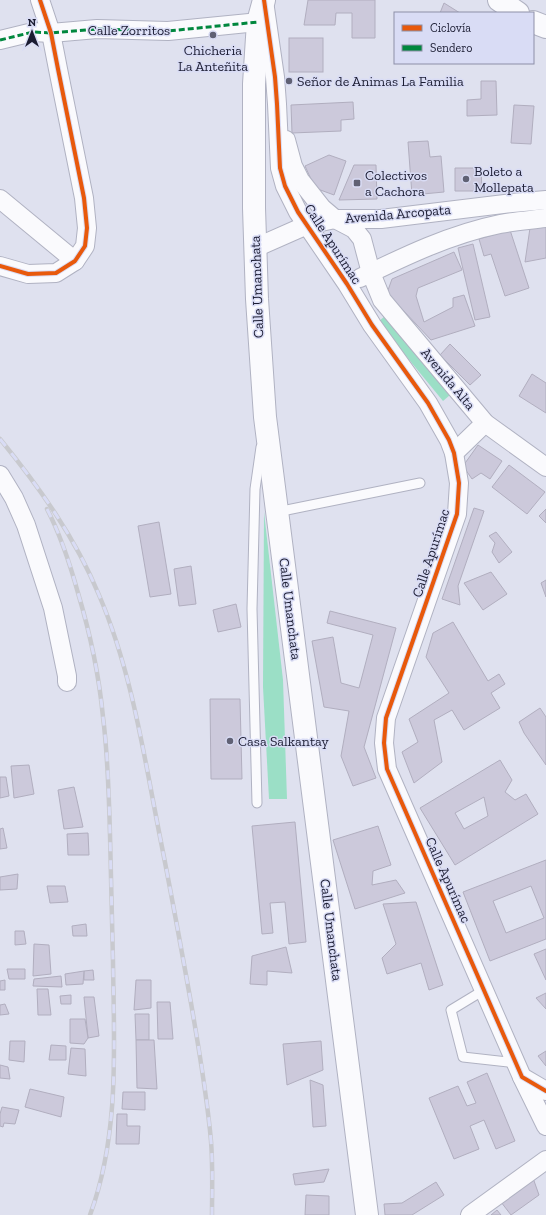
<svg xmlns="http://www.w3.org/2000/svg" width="546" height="1215" viewBox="0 0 546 1215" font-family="'Zilla Slab',serif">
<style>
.green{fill:#9bdfc6}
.building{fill:#ccc9db;stroke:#b1aebf;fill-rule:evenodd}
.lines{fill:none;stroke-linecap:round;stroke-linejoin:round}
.lane-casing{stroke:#b0b2c2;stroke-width:11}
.street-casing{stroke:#b0b2c2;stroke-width:20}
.secondary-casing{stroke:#b0b2c2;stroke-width:24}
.lane{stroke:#fafafd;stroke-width:9}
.street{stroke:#fafafd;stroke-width:18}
.secondary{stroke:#fafafd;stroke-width:22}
.rail-casing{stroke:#c8c9ce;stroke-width:4.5}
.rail{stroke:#d9dcf5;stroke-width:3;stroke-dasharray:9;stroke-linecap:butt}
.quiet{stroke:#00873e;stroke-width:3;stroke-dasharray:6 3;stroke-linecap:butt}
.cycleway-casing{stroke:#d9dcf5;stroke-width:6}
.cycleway{stroke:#e8590c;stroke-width:4}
.poi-dot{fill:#606174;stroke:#d9dcf5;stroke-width:1.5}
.labels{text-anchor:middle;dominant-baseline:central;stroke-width:3;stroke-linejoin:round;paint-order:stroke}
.street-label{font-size:14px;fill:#1b1c32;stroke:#d9dcf5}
.poi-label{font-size:14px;fill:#1b1c32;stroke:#d9dcf5;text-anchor:start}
</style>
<rect width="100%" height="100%" fill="#dfe1ef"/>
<g class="green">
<polygon points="385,316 450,395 443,401 378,322"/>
<polygon points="264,512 283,680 287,799 269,799 263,687"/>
</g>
<g class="building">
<polygon points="308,0 375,0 375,38 352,38 352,13 336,13 335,25 304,25"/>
<polygon points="444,3 460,13 440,13"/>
<rect x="289" y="38" width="34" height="34"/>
<polygon points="481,81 496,81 497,115 467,116 467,100 481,99"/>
<polygon points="353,102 354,119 341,120 341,131 292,133 291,105"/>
<polygon points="514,105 534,106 531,144 511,143"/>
<polygon points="428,141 430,157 441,156 444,192 412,195 408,142"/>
<polygon points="329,155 346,161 334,195 315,188 305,166"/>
<polygon points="354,165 376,165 377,199 339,200"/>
<polygon points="455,168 481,168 482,191 455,191"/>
<polygon points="546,226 546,258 525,262 530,228"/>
<polygon points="510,230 529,288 505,296 491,254 484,256 479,239"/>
<polygon points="473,244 490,317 475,320 458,248"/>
<polygon points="454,252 462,270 418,288 416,296 424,322 453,307 453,298 464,295 475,326 431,340 387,293 392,279"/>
<polygon points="450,344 481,375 470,385 440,355"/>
<polygon points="532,374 546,383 546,413 519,396"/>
<polygon points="478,445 502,461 490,479 481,473 472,479 463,466"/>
<polygon points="509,465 545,492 527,514 492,487"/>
<polygon points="474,508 484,511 458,586 460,605 442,599"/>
<polygon points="546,509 546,523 539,516"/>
<polygon points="159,522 171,594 150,597 138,526"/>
<polygon points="496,532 512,552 499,563 492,552 495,543 489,536"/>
<polygon points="191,566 196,604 179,606 174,569"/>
<polygon points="491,572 507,594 483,610 464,583"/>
<polygon points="546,580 546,597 541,583"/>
<polygon points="236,604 241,627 218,632 213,610"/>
<polygon points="330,611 396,628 364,747 376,778 353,786 341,756 349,711 324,707 312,641 333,637 341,683 359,688 373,635 327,623"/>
<polygon points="453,622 488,681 499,674 505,684 491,693 500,708 464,730 452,710 434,720 442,762 414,783 402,752 418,742 409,719 449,693 426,657 433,633"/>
<polygon points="210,699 240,699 242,779 211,779"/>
<polygon points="540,708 546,717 546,765 524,733 519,722"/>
<path d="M500,760L512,780L505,792L515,800L526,794L538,814L455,865L420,808ZM484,797L488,816L464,829L455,813Z"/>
<polygon points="29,765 34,794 14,798 11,766"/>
<polygon points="0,777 6,777 9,796 0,798"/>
<polygon points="74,787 83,827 64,829 58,790"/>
<polygon points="295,822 306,942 289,944 285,902 270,903 273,933 262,934 252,826"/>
<polygon points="378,826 391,865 373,871 372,885 396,880 405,893 355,909 333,840"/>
<polygon points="3,828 7,848 0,849 0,829"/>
<polygon points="88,833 89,855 68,855 67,834"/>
<path d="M546,860V939L490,961L463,892ZM531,886L544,918L506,933L493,901Z"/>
<polygon points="18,874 17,889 0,890 0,877"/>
<polygon points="47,886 65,886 68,902 50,903"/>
<polygon points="416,902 443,985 429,990 421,963 387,974 382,958 396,944 383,904"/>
<polygon points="86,924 87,936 73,936 72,926"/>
<polygon points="15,931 24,931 26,944 15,945"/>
<polygon points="34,944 49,945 51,974 33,976"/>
<polygon points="286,947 292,973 267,971 267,985 250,984 252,956"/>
<polygon points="546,949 546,980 534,954"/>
<polygon points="7,969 25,969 25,979 9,979"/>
<polygon points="93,970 94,980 84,980 84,971"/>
<polygon points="84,971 83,984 66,985 65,974"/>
<polygon points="61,976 62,987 33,986 34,979"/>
<polygon points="5,980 5,990 0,990 0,981"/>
<polygon points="136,980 151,980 151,1008 134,1010"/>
<polygon points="37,989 48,989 51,1015 38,1015"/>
<polygon points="546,993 546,1009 536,998"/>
<polygon points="71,995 71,1004 61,1004 60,996"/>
<polygon points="84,997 94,997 99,1036 88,1038"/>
<polygon points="157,1002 170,1002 173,1039 158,1039"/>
<polygon points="5,1004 9,1014 0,1015 0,1005"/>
<polygon points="135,1014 149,1014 149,1040 136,1040"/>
<polygon points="70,1019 85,1019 88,1038 84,1044 70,1043"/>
<polygon points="136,1040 154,1040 157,1089 137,1088"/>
<polygon points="10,1041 25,1041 24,1062 9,1060"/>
<polygon points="321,1041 323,1070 287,1085 283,1044"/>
<polygon points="51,1045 66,1046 66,1060 49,1060"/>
<polygon points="71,1048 85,1049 86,1076 68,1074"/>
<polygon points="546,1051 546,1066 538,1056"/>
<polygon points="0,1065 8,1067 10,1079 0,1078"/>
<polygon points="487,1073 515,1141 496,1149 484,1120 470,1126 479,1149 454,1159 429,1098 458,1086 467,1106 476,1103 467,1082"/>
<polygon points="310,1080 323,1085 326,1126 313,1127"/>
<polygon points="30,1089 64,1097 61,1117 25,1107"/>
<polygon points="123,1092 145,1092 145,1110 122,1109"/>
<polygon points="2,1107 19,1110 15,1124 4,1123 3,1127 0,1126 0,1114"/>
<polygon points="117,1114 127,1114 127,1126 140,1126 139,1144 116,1144"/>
<polygon points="329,1169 324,1182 295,1185 293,1174"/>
<polygon points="533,1178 539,1195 511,1215 501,1202"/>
<polygon points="436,1182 444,1195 412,1215 385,1215 384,1204 402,1203"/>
<polygon points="306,1195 329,1196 329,1215 305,1215"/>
<polygon points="497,1210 501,1215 491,1215"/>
</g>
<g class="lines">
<g class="lane-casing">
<g id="lane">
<polyline points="277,512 420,483"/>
<polyline points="257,803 252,609 255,489 261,447"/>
<polyline points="484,990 451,1010 463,1057 516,1063"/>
</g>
</g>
<g class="street-casing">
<g id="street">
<polyline points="265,8 275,77 277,104 280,168 285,186 298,212 347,284 372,325 428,403 449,440 454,453 459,483 457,514 386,718 384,743 387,769 522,1077 546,1091"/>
<polyline points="0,40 33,32 51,33 97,29 168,31 258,22"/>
<polyline points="286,140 293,166 300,180 322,208 335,219 354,229 362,239 371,273 382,300 485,423 546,467"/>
<polyline points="0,199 75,261"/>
<polyline points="255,248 307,225 335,219 381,219 512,203 546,200"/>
<polyline points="0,266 28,274 56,273 75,261 85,246 87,228 84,198 58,69 51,33 40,0"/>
<path d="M360,278C405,256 451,234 500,224C515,221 531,220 546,218"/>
<polyline points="454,453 485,423"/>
<polyline points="0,475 14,498 26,525 53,608 67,676 67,682"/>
<polyline points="522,1077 546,1126"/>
<polyline points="470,1215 546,1160"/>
</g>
</g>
<g class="secondary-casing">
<g id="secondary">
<polyline points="264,0 258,22 254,84 254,208 257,299 265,417 367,1215"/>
<polyline points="499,0 518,13"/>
<polyline points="533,22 546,27"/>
</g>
</g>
<use href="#lane" class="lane"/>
<use href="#street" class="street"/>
<use href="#secondary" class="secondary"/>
<g class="rail-casing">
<g id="rail">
<path d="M0,439C39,487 75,537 99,595C132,672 144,756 160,837C171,892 181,947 191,1003C199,1049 207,1095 211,1141C213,1166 212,1190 212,1215"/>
<path d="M47,509C61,536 70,564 78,593C90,633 99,675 103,717C108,756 109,796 110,835C111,877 112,920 113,962C114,1046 120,1134 90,1215"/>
</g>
</g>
<use href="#rail" class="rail"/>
<polyline class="quiet" points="0,40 33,32 51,33 97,29 168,31 258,22"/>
<g class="cycleway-casing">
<g id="cycleway">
<polyline points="264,0 275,77 277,104 280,168 285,186 298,212 347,284 372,325 428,403 449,440 454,453 459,483 457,514 386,718 384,743 387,769 522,1077 546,1091"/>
<polyline points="0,266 28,274 56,273 75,261 85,246 87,228 84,198 58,69 51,33 40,0"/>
</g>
</g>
<use href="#cycleway" class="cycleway"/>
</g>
<g class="poi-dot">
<circle cx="213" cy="35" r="4"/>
<circle cx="289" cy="81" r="4"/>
<circle cx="466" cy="179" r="4"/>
<rect x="353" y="179" width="8" height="8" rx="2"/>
<circle cx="230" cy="741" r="4"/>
</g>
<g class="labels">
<g class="street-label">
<text x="129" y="30">Calle Zorritos</text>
<text transform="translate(398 214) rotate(-5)">Avenida Arcopata</text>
<text transform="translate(333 244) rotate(57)">Calle Apurímac</text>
<text transform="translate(257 287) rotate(-92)">Calle Umanchata</text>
<text transform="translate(448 379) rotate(50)">Avenida Alta</text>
<text transform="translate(431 553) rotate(-72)">Calle Apurímac</text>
<text transform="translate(290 609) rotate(83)">Calle Umanchata</text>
<text transform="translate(448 880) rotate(66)">Calle Apurímac</text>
<text transform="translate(331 930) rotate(83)">Calle Umanchata</text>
</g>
<g class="poi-label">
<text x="213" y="50" text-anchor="middle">Chicheria<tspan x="213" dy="16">La Anteñita</tspan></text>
<text x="297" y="81">Señor de Animas La Familia</text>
<text x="474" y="171">Boleto a<tspan x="474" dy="16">Mollepata</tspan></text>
<text x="365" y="175">Colectivos<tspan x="365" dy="16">a Cachora</tspan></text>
<text x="238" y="741">Casa Salkantay</text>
</g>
</g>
<rect x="394" y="12" width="140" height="52" fill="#d9dcf5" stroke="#8d8fa7"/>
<rect x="402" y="25" width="20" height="6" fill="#e8590c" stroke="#8d8fa7"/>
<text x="430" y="32" font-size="12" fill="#1b1c32">Ciclovía</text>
<rect x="402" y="45" width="20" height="6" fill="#00873e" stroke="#8d8fa7"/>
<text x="430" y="52" font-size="12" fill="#1b1c32">Sendero</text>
<g transform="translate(32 32)" stroke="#d9dcf5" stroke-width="3" paint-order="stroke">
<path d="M0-3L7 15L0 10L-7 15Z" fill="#1b1c32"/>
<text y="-6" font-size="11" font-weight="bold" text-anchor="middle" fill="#1b1c32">N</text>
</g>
</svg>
